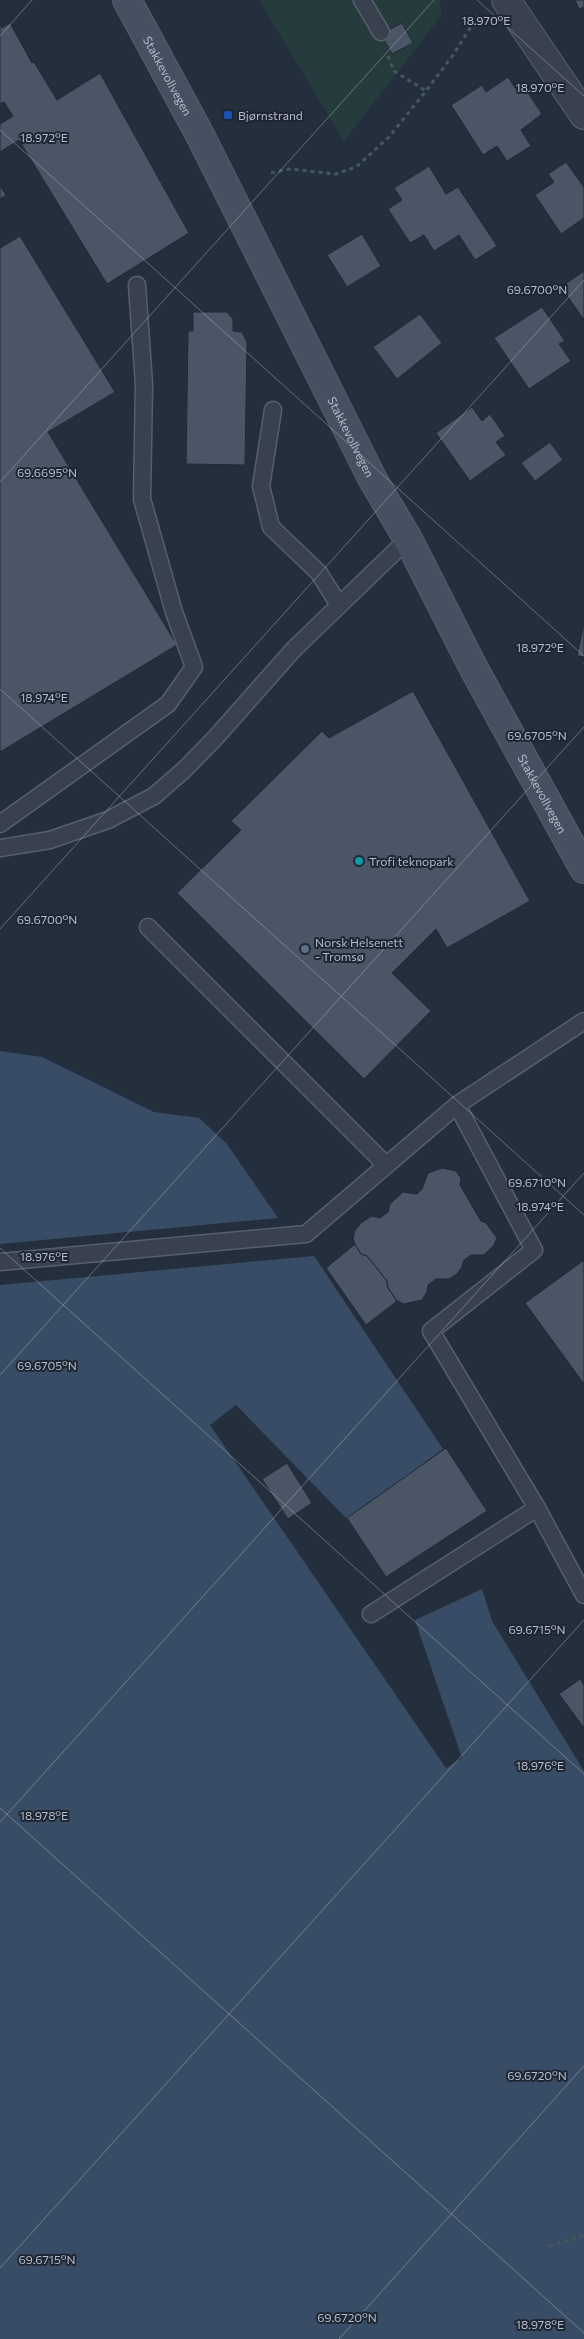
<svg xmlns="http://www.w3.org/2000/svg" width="584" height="2339" viewBox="0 0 584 2339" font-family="Commissioner,sans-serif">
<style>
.green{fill:#263b3e}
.water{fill:#394c65}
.building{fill:#4a5666;stroke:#1f2834}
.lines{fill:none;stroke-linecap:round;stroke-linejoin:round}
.lane-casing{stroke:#565f6b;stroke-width:19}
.street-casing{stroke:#565f6b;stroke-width:30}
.secondary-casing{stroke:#565f6b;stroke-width:30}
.path{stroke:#44585b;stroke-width:3;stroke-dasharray:4 4;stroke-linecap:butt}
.lane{stroke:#38414d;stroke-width:16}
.street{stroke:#38414d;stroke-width:28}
.secondary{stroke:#465060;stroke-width:28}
.ticks{fill:none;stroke:#b3bcc8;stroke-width:1;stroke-opacity:0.45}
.transit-dot{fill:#1a4fb4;stroke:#1d2632;stroke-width:2}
.culture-dot{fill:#0f9aa8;stroke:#1d2632;stroke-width:2}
.service-dot{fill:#5c6f8a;stroke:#1d2632;stroke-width:2}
.labels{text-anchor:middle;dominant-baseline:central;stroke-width:4;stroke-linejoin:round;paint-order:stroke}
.street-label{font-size:12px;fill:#b3bcc8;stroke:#1d2632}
.poi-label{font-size:12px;fill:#b3bcc8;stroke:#1d2632;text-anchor:start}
.ticks-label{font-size:12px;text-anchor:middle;fill:#b3bcc8;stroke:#1d2632;stroke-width:4;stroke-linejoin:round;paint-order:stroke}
</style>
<rect width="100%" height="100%" fill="#242f3d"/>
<polygon class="green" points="259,0 440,0 442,15 344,141"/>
<g class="water">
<polygon points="0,1051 42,1057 154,1112 199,1118 227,1144 278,1218 0,1244"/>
<polygon points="314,1256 443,1449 348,1520 236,1405 210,1425 446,1768 462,1758 415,1620 482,1589 492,1621 584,1771 584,2339 0,2339 0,1285"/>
</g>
<g class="building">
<polygon points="575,0 584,0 584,7 579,9"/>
<polygon points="10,23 32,63 34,62 57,100 100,73 189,233 107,284 19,140 0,152 0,124 13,116 4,102 0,104 0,24 2,28"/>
<polygon points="402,23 413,43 392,54 381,34"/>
<polygon points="508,77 518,92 525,88 542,114 521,130 531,146 507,161 497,146 483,155 451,105 482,85 486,92"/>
<polygon points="566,162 584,187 584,218 561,234 535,195 554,182 548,174"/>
<polygon points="429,166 446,194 458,187 497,246 475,260 459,235 434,251 424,235 410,243 388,209 402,200 394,188"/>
<polygon points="0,186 6,195 0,199"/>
<polygon points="362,234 381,266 347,287 327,255"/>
<polygon points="20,236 115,392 48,432 177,645 0,752 0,248"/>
<polygon points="584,271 584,320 561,287"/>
<polygon points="542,307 565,341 559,344 571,361 529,389 494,338"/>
<polygon points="193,312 227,312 233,319 233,331 242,332 247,342 245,465 186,464 188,331 193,331"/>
<polygon points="420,314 442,343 397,379 373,347"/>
<polygon points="472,407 482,421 490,414 505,436 496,442 506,455 470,481 436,433"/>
<polygon points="550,442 563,460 535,481 521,463"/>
<polygon points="584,622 584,665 582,665 584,657 577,656"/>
<polygon points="413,691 530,901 447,948 436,929 392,973 431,1011 364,1079 177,893 241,830 231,821 322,731 329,738"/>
<polygon points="442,1168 456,1171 461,1178 460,1185 481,1221 486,1223 497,1238 494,1245 484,1255 471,1255 464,1260 462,1267 457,1274 449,1279 436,1279 428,1285 427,1292 422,1300 404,1304 396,1300 387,1286 387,1281 367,1256 361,1254 356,1248 353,1238 355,1230 362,1222 372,1216 380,1218 388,1212 390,1204 403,1192 417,1194 422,1189 428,1173"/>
<polygon points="355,1244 361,1254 367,1256 387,1281 387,1286 396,1300 396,1302 366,1325 326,1268"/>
<polygon points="584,1260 584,1384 525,1303"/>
<polygon points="446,1448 487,1511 386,1577 347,1518"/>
<polygon points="287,1463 312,1503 288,1519 262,1479"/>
<polygon points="580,1679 584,1685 584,1728 559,1694"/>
</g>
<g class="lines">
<g class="lane-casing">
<g id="lane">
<polyline points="362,0 381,32"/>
<polyline points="273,410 261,486 271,527 319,573 339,605"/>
<polyline points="0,824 168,704 194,667 174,612 142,499 144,384 137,285"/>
<polyline points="0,848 50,840 108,820 154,796 185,769 217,736 294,649 408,539"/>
<polyline points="148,927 386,1165"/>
<polyline points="457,1105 534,1250 431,1331 537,1508 584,1595"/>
<polyline points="0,1262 306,1234 457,1105 584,1021"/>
<polyline points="371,1614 537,1508"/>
</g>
</g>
<g class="street-casing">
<polyline id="street" points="506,0 584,115"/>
</g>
<g class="secondary-casing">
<g id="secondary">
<path id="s1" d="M127,0L200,135L373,480L408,539L473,667L584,869"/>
</g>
</g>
<g class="path">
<polyline points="388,56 394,71 426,91"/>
<polyline points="271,173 289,169 336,174 356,167 389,137 426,91 453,55 478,16"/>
<polyline points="549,2246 584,2235"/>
</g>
<use href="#lane" class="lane"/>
<use href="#street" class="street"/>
<use href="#secondary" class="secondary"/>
</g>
<path class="ticks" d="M477,0L584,96M0,36L32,0M0,130L584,656M0,482L434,0M0,689L584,1215M0,929L584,280M0,1248L584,1774M0,1375L584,727M0,1808L584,2333M0,1822L584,1173M0,2268L584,1620M339,2339L584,2066"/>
<rect class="transit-dot" x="223" y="110" width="10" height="10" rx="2.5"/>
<circle class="culture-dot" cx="359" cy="861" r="5"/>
<circle class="service-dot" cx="305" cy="949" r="5"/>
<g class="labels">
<g class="street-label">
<text stroke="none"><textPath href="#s1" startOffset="86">Stakkevollvegen</textPath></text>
<text stroke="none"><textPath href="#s1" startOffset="491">Stakkevollvegen</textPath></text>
<text stroke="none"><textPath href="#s1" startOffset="896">Stakkevollvegen</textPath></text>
</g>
<g class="poi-label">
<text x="238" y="115">Bjørnstrand</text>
<text x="369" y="861">Trofi teknopark</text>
<text x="315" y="942">Norsk Helsenett<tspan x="315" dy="14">- Tromsø</tspan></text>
</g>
</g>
<g class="ticks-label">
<text x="486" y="25">18.970°E</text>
<text x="540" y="92">18.970°E</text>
<text x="44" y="142">18.972°E</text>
<text x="537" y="294">69.6700°N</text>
<text x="47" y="477">69.6695°N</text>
<text x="540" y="652">18.972°E</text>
<text x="44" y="702">18.974°E</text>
<text x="537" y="740">69.6705°N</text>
<text x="47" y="924">69.6700°N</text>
<text x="537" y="1187">69.6710°N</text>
<text x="540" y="1211">18.974°E</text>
<text x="44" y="1261">18.976°E</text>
<text x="47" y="1370">69.6705°N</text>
<text x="537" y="1634">69.6715°N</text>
<text x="540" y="1770">18.976°E</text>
<text x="44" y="1820">18.978°E</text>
<text x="537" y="2080">69.6720°N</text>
<text x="47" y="2264">69.6715°N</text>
<text x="347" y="2322">69.6720°N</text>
<text x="540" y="2329">18.978°E</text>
</g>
</svg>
